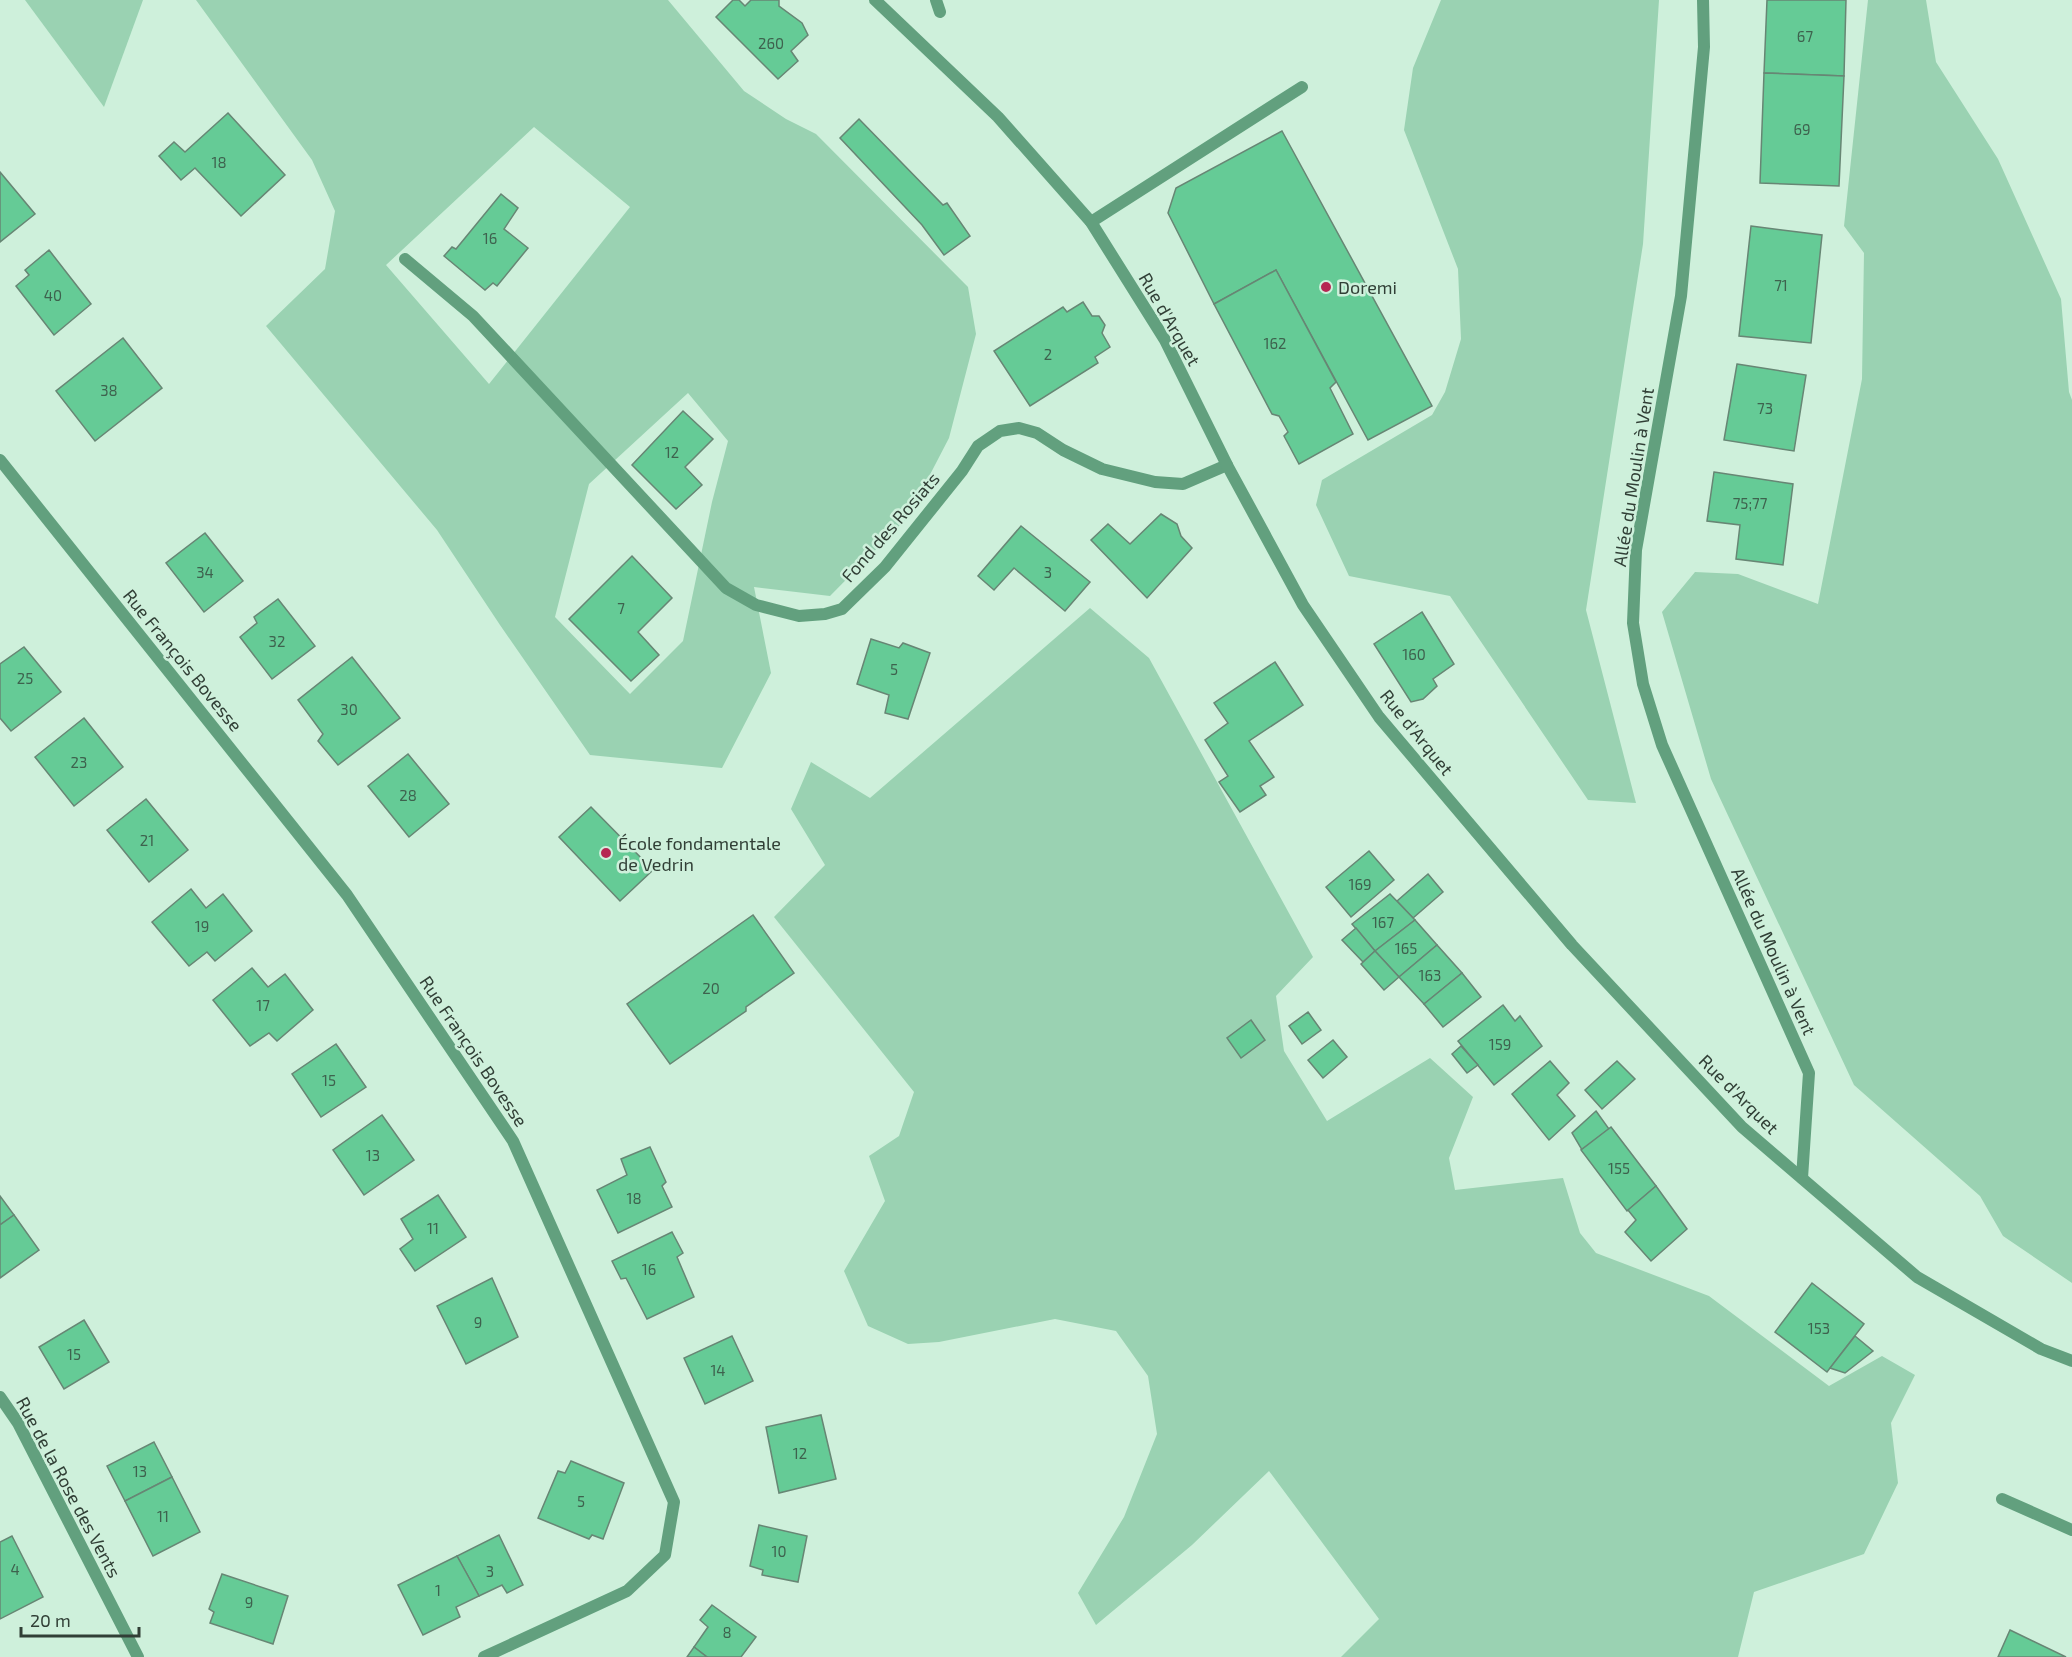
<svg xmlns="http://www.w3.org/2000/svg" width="2072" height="1657" viewBox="0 0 2072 1657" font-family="'Exo 2',sans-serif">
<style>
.green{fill:#9ad2b2;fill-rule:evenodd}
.building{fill:#65cb96;stroke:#678674;stroke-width:1.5}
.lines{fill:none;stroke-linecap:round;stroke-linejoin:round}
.service{stroke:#62a07e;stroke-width:12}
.minor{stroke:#62a07e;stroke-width:12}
.tertiary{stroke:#62a07e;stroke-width:12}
.poi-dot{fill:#b62652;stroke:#cef0db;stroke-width:2}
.labels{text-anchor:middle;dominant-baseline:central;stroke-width:5;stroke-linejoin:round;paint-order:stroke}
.number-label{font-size:15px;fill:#3e624e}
.poi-label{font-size:18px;fill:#313f36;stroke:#cef0db;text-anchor:start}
.street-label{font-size:18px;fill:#313f36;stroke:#cef0db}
</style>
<rect width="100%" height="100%" fill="#cef0db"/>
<g class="green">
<polygon points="25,0 143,0 104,107"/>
<path d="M196,0H668L744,91L786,119L816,134L968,287L976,334L949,438L908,517L830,596L754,587L771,673L722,768L590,755L500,625L437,530L266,326L325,269L335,211L312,160ZM534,127L630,207L489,384L386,265ZM688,393L728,441L712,502L683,641L630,694L555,617L589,484Z"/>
<polygon points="1441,0 1659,0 1643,244 1586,610 1636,803 1588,800 1450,596 1349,576 1316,505 1322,480 1432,415 1445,392 1461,339 1458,269 1404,130 1413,68"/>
<polygon points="1868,0 1926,0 1936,62 1998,159 2061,299 2069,392 2072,400 2072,1283 2003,1236 1980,1196 1854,1085 1711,779 1662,612 1695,572 1738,574 1818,604 1862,379 1864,253 1844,226"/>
<polygon points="1090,608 1149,658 1313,957 1276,996 1284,1051 1327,1121 1430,1058 1473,1097 1449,1158 1455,1190 1563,1178 1580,1233 1596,1253 1709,1296 1829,1386 1882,1356 1915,1375 1891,1423 1898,1483 1864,1554 1754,1592 1738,1657 1341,1657 1379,1619 1269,1471 1192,1545 1096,1625 1078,1593 1124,1517 1157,1434 1148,1376 1116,1331 1055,1319 939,1342 908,1344 868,1326 844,1271 885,1201 869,1156 899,1136 914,1092 774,917 825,865 791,809 811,762 870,798"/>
</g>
<g class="building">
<polygon points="733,0 739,0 745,6 751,0 779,0 779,6 802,23 808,35 791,51 798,61 778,79 716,17"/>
<polygon points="1767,0 1846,0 1844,76 1764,73"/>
<polygon points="1764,73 1844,76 1839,186 1760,183"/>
<polygon points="228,113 285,175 241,216 195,168 181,180 159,156 174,142 185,152"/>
<polygon points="859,119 943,205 947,203 970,236 944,255 922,225 840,138"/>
<polygon points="1282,131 1432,406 1368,440 1276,270 1214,304 1168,213 1176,188"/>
<polygon points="0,172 35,214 0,242"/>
<polygon points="501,194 518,208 504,229 528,248 497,286 493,283 485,290 444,256 452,247 456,249"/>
<polygon points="1751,226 1822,235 1811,343 1739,336"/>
<polygon points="49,250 91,304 54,335 16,286 29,275 25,270"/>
<polygon points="1276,270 1336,382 1330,388 1353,434 1299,464 1284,436 1288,432 1279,416 1272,414 1214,304"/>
<polygon points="1083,302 1092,316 1099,316 1105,325 1102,333 1110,347 1095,357 1098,363 1030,406 994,351 1063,307 1067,312"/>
<polygon points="123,338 162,388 95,441 56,391"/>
<polygon points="1737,364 1806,375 1794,451 1724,440"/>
<polygon points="683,411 713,439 685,467 702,485 676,509 632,465"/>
<polygon points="1714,472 1793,484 1783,565 1736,559 1740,525 1707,521"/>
<polygon points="1161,514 1177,524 1181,536 1192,548 1147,598 1091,540 1108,524 1130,544"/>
<polygon points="1021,526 1090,582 1065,611 1014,568 994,590 978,576"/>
<polygon points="205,533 243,581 204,612 166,563"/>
<polygon points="632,556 672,598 638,632 659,655 631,681 569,619"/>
<polygon points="278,599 315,646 272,679 240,637 257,623 254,617"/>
<polygon points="1422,612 1454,664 1433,679 1437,686 1423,699 1411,702 1374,644"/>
<polygon points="871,639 899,648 903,643 930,653 908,719 885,713 889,695 857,684"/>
<polygon points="24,647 61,692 11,731 0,718 0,664"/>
<polygon points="352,657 400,718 338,765 318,741 323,734 298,700"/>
<polygon points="1275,662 1303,705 1249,741 1274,777 1260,786 1266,795 1240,812 1219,782 1228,776 1205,740 1228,723 1214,703"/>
<polygon points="84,718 123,767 74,806 35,757"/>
<polygon points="408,754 449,804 409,837 368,786"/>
<polygon points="146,799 188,850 149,882 107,830"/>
<polygon points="591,807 653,870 620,901 559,837"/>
<polygon points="1369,851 1394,880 1351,917 1326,887"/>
<polygon points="1428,874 1443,892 1413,918 1397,901"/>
<polygon points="191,889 206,908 223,894 252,931 215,961 207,952 189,966 152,922"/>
<polygon points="1390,894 1415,920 1375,951 1352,924"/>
<polygon points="753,915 794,973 746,1007 746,1011 670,1064 627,1004"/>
<polygon points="1415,920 1437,945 1399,977 1375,951"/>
<polygon points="1356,928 1375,951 1363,962 1342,940"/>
<polygon points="1437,945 1462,973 1424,1004 1399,977"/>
<polygon points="1375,951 1399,977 1384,990 1361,964"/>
<polygon points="252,968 268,987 285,974 313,1010 277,1041 269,1033 250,1046 213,1000"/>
<polygon points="1462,973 1481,997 1443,1027 1424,1004"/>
<polygon points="1503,1005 1515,1021 1520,1016 1542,1046 1494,1085 1458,1041"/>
<polygon points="1308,1012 1321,1030 1302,1044 1289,1026"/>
<polygon points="1251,1020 1265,1040 1241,1058 1227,1038"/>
<polygon points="1333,1040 1347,1057 1323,1078 1308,1060"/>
<polygon points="336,1044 366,1087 321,1117 292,1074"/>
<polygon points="1461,1046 1478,1065 1467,1073 1452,1054"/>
<polygon points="1550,1061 1569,1083 1557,1095 1575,1116 1549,1140 1512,1094"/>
<polygon points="1617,1061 1635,1079 1602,1109 1585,1090"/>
<polygon points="1596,1111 1609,1129 1582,1150 1572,1133"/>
<polygon points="382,1115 414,1160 364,1195 333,1150"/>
<polygon points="1611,1127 1656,1186 1627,1211 1581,1150"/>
<polygon points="650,1147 666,1182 662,1186 672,1207 618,1233 597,1190 627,1175 621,1159"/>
<polygon points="1656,1186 1687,1229 1651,1261 1625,1232 1636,1220 1628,1210"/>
<polygon points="438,1195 466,1237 415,1271 400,1249 413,1239 401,1219"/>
<polygon points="0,1196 14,1215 0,1225"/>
<polygon points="14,1215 39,1250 0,1278 0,1225"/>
<polygon points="672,1232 683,1253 677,1257 694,1297 647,1319 626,1278 621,1279 612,1261"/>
<polygon points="492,1278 518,1337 466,1364 437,1306"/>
<polygon points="1812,1283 1864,1324 1827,1372 1775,1332"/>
<polygon points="84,1320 109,1362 64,1389 39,1347"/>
<polygon points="732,1336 753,1381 705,1404 684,1358"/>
<polygon points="1855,1336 1873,1351 1845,1373 1830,1368"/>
<polygon points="821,1415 836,1479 779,1493 766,1427"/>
<polygon points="154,1442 172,1477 125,1501 107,1466"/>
<polygon points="571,1461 624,1483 603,1539 592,1535 589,1539 538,1518 558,1471 565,1473"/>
<polygon points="172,1477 200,1532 153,1556 125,1501"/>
<polygon points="759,1525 807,1536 798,1582 762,1575 763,1570 750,1566"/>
<polygon points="499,1535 523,1585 507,1593 502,1585 479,1596 457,1556"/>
<polygon points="12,1536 43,1597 0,1619 0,1542"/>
<polygon points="457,1556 479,1596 456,1607 460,1617 423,1635 398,1585"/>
<polygon points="222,1574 288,1596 273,1644 210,1623 214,1612 209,1609"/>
<polygon points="712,1605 756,1637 741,1657 707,1657 694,1647 708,1627 700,1620"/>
<polygon points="2010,1630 2066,1657 1998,1657"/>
<polygon points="694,1647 707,1657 687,1657"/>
</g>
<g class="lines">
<g class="service">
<polyline points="936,0 940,12"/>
<polyline points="1091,222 1302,87"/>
</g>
<g class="minor">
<polyline points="1703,0 1704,47 1681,296 1636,550 1633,623 1643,684 1662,745 1809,1073 1802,1178"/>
<polyline points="405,259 473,316 726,588 756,605 799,616 825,614 842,609 885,567 962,471 978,446 1000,431 1019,428 1037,433 1063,450 1102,469 1155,482 1183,484 1227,465"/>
<polyline points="0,460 347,895 513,1141 674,1502 665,1555 627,1591 484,1657"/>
<polyline points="0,1397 18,1423 138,1657"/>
<polyline points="2002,1499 2072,1530"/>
</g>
<polyline class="tertiary" points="875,0 998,117 1091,222 1165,340 1227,465 1303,605 1379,717 1572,945 1742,1127 1917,1277 2041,1349 2072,1361"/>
</g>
<g class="poi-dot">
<circle cx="1326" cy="287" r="6"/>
<circle cx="606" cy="853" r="6"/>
</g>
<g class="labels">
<g class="number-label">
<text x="1805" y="36">67</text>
<text x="771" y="43">260</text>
<text x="1802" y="129">69</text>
<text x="219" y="162">18</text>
<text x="490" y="238">16</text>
<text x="1781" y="285">71</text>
<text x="53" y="295">40</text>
<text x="1275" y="343">162</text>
<text x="1048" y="354">2</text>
<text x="109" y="390">38</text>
<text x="1765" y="408">73</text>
<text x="672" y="452">12</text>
<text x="1750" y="503">75;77</text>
<text x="205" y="572">34</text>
<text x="1048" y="572">3</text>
<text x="621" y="608">7</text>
<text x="277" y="641">32</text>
<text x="1414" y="654">160</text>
<text x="894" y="669">5</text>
<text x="25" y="678">25</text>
<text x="349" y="709">30</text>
<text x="79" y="762">23</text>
<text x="408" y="795">28</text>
<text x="147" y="840">21</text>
<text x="1360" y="884">169</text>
<text x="1383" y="922">167</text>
<text x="202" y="926">19</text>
<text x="1406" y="948">165</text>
<text x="1430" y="975">163</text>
<text x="711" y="988">20</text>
<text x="263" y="1005">17</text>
<text x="1500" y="1044">159</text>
<text x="329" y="1080">15</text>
<text x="373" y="1155">13</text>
<text x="1619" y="1168">155</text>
<text x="634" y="1198">18</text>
<text x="433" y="1228">11</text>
<text x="649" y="1269">16</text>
<text x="478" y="1322">9</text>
<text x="1819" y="1328">153</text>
<text x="74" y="1354">15</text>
<text x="718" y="1370">14</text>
<text x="800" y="1453">12</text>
<text x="140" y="1471">13</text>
<text x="581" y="1501">5</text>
<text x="163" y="1516">11</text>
<text x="779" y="1551">10</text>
<text x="15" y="1569">4</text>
<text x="490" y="1571">3</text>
<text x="438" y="1590">1</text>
<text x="249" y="1602">9</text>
<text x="727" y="1632">8</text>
</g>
<g class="poi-label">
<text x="1338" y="287">Doremi</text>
<text x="618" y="843">École fondamentale<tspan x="618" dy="21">de Vedrin</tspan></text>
</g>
<g class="street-label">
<text transform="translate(1170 319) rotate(60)">Rue d'Arquet</text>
<text transform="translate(1633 477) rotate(-81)">Allée du Moulin à Vent</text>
<text transform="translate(890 527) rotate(-49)">Fond des Rosiats</text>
<text transform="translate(183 660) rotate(51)">Rue François Bovesse</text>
<text transform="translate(1417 732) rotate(51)">Rue d'Arquet</text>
<text transform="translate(1774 951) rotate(66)">Allée du Moulin à Vent</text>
<text transform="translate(474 1051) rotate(56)">Rue François Bovesse</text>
<text transform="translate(1739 1094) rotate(45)">Rue d'Arquet</text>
<text transform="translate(69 1487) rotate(62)">Rue de la Rose des Vents</text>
</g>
</g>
<path d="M21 1627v9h118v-9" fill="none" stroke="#313f36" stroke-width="3"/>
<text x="30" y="1627" font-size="18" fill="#313f36" stroke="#cef0db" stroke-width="4.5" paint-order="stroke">20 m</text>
</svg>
